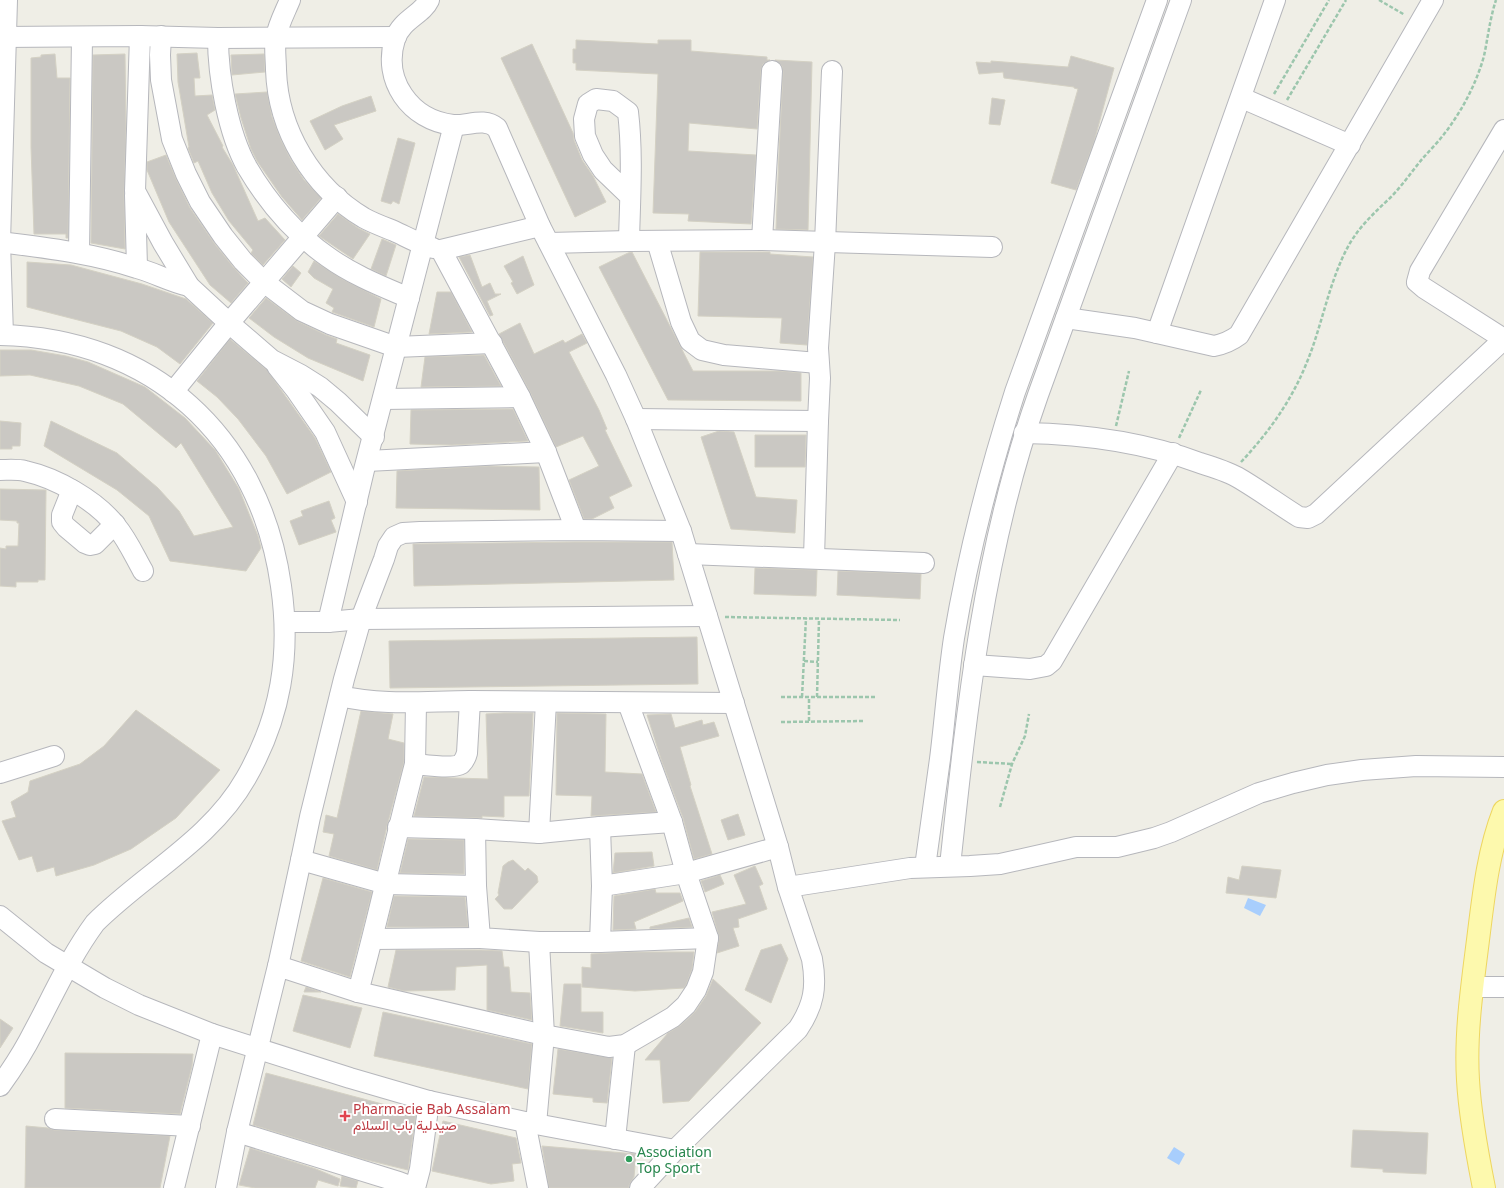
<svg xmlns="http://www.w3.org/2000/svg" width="1504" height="1188" viewBox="0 0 1504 1188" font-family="'Noto Sans',Vazirmatn,sans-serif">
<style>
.water{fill:#a8cefd}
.building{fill:#cac8c3;stroke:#d4d1c4}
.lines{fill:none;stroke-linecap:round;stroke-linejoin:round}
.minor-casing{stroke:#b6b7bc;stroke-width:22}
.major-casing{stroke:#eed660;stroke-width:24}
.path{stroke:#9cc6ad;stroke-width:2.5;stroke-dasharray:4 2;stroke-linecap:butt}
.minor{stroke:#fff;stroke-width:20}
.major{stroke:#fdf9ad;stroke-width:22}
.health-dot{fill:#e0444e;stroke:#fff;stroke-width:1.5}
.leisure-dot{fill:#2e9e5b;stroke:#fff;stroke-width:1.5}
.labels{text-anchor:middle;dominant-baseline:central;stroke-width:4;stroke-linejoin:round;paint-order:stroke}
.health-label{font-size:14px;fill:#be3a42;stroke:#fff;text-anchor:start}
.leisure-label{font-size:14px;fill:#27864d;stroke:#fff;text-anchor:start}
</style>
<rect width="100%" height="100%" fill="#efeee6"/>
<g class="water">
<polygon points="1248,898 1266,905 1260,916 1244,908"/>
<polygon points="1174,1147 1185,1154 1179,1165 1167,1158"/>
</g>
<g class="building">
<polygon points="576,40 658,44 658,40 691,40 691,51 767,57 767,60 770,60 763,64 761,70 757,129 689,123 688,151 756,155 751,224 688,221 689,214 653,213 658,74 576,70 576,63 573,63 573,49 576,49"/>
<polygon points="532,44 573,133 574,140 582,160 593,176 606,202 575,217 501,58"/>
<polygon points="197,53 200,78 194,78 195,96 212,95 215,110 207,115 223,146 222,147 233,165 258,221 265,218 285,240 263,265 251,253 253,250 229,221 212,193 198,161 194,163 188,148 189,147 178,82 177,54"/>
<polygon points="55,54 57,78 70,78 68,238 66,238 66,234 34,234 31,147 31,58 41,57 41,55"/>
<polygon points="125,54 126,128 124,195 125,249 91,243 93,55"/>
<polygon points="264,54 265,72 232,75 231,55"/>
<polygon points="1071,56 1114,68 1094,142 1076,190 1051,183 1078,89 1074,88 1074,87 1004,78 1003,72 979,74 976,62 991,63 991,61 1068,67"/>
<polygon points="775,60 812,62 808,230 776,229 779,154 783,72 782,66"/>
<polygon points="267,92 272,117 281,140 291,160 304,180 321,198 302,220 282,197 257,161 251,149 241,118 235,94"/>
<polygon points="371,96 376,111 334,125 343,139 325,150 310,121 342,106"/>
<polygon points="992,98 1005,100 1000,125 989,124"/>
<polygon points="398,138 415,143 399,204 393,201 391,204 381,201"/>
<polygon points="166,155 176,179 190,208 214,243 234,268 248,283 231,303 210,285 169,222 147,170 147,162"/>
<polygon points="338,214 358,228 370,234 353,259 319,236"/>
<polygon points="382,239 396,245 386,276 371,269"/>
<polygon points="632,252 693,371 780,371 801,373 801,401 668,400 599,267 628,253"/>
<polygon points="700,252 770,252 770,254 813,257 807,345 780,343 782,318 698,316"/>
<polygon points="470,255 482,287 490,283 495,294 501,294 487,301 493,315 490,316 459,257"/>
<polygon points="523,256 534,285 517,294 511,283 513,282 504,266"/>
<polygon points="314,261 342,279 381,299 374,327 332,312 334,308 326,303 333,289 314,278 308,272"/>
<polygon points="27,262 71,265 142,284 186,299 213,323 180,364 157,347 121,331 27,307"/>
<polygon points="293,266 301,273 291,287 282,279"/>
<polygon points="437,292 451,292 472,332 429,334"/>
<polygon points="266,298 297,321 326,335 337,339 336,343 370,355 363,381 308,358 274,337 249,318"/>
<polygon points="520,323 534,354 563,340 565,343 582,334 587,343 569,352 599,410 607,429 605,430 632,486 609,497 614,508 592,519 584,519 569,480 599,466 583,436 556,447 530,392 499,334"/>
<polygon points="230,339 267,370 315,438 331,472 287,494 266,456 238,419 217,397 197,381"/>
<polygon points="0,350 31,350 66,356 88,362 145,387 185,418 215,450 239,489 258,536 261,548 246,571 170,561 149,516 117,490 44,446 51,421 117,453 158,488 179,511 194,536 233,527 181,443 176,448 123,404 79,386 30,375 0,376"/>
<polygon points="484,355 501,386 421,387 425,357"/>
<polygon points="513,409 528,441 452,445 410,444 411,410"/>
<polygon points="0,421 21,423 20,446 12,446 12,449 0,449"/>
<polygon points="719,431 734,432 756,497 797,500 795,533 731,529 701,437"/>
<polygon points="755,435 806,435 805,467 755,467"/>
<polygon points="489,466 539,467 540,510 396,508 397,471"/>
<polygon points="0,489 46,490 45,580 38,580 38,582 16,582 16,587 0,586 0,548 6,549 6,546 18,546 19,523 17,523 17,521 0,520"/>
<polygon points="329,501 335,518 331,520 336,532 299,545 290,521 303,516 301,511"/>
<polygon points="576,542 672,542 674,580 414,586 413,544"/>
<polygon points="755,568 817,570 816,596 754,594"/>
<polygon points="838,571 921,574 920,599 837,595"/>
<polygon points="697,637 698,684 390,688 389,641"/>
<polygon points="136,710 220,770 176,818 131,849 94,865 56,876 54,867 37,872 32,856 19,860 2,821 16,817 11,802 28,792 30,781 80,764 104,746"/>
<polygon points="361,711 393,714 388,739 404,743 404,762 387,826 377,870 329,856 334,834 323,832 326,815 337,818"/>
<polygon points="504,713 533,713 529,796 504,796 504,817 482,816 482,818 414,816 424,777 488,779 486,714"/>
<polygon points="557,713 606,714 605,772 642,774 656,812 591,816 592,796 556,795"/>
<polygon points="671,714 675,728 702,720 703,725 714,722 719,736 680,747 691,785 690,786 712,854 694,859 683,818 662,762 647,715"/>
<polygon points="738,814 745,835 728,840 721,820"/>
<polygon points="408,839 464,840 464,874 400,873"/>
<polygon points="652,852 654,866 613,873 615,853"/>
<polygon points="513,860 525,871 528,868 537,876 538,882 512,909 504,909 495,899 499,895 498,893 503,866 508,862"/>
<polygon points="755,866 763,884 759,886 767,909 738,919 739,927 733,928 739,946 717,953 719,937 712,912 746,904 734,875"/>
<polygon points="1242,866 1281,870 1276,898 1226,893 1228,877 1239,880"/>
<polygon points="720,875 724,884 705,892 701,881"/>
<polygon points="323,878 372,892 350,977 301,961"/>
<polygon points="655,889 656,893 680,893 683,901 634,922 636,929 613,930 614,896"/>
<polygon points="394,896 465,897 468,927 387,927"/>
<polygon points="689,918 692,927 650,929 650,927"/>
<polygon points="781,944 788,959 771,1003 745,990 761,950"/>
<polygon points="396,950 480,950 502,951 504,967 509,967 511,992 530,993 532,1020 487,1010 487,965 456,967 455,990 404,991 388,987"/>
<polygon points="629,952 694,952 692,969 686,985 684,988 635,991 582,987 582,967 591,968 591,954"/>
<polygon points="713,979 761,1023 689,1101 663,1103 660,1060 645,1060 668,1033 681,1025 695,1012 706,996"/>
<polygon points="564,984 581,984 581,1012 603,1012 603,1033 560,1026"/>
<polygon points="306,987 321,992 304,992"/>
<polygon points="303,995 362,1008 350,1048 293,1031"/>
<polygon points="383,1012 532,1044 528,1089 374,1056"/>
<polygon points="0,1019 13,1028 0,1048"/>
<polygon points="558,1049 612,1058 607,1103 593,1102 593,1098 553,1094"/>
<polygon points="65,1053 193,1054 192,1066 180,1114 65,1108"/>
<polygon points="266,1073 416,1113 408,1170 363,1159 253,1125"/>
<polygon points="443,1121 516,1138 521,1163 512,1164 514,1181 491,1184 432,1171"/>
<polygon points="26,1126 48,1128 54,1130 170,1136 160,1188 25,1188"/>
<polygon points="1353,1130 1428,1133 1426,1174 1383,1172 1383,1169 1351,1167"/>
<polygon points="542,1146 636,1154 634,1177 629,1185 629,1188 549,1188"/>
<polygon points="250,1148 316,1169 340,1179 338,1186 318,1180 315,1188 255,1188 239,1185"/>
<polygon points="342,1176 358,1181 356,1188 340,1186"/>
</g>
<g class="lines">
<g class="minor-casing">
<g id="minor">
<path d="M290,0C285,12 278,25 276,37C274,47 276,60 276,70C278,130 312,187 364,218C373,223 384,227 394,231C407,237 419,244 433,248"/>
<path d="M429,0C422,15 402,19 395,39C382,80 410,120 453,125C468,126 484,117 497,128L540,226L616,375L636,419L681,531L688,554L778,847L788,887L812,959C817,987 814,1005 798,1029L675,1150L640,1188"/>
<polyline points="140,36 135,191 163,243 189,286 229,323 272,360 301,375 320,387 338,402 374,437"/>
<polyline points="161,36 160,55 161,80 172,139 186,174 200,202 223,236 243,261 264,282 302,311 330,324 396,347 492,343"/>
<polyline points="0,37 140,36 218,38 396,37"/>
<path d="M218,38C218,76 228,133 247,167C267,201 295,234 328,257C353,275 381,286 409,298"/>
<polyline points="1242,98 1350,145"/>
<polyline points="1504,130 1420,271 1417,282 1424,288 1504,339"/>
<polyline points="135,195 137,267"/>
<polyline points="540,226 441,250 520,397 546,452 576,530"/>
<polyline points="762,240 772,71"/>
<path d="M629,241C630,198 633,154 628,112L613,101L596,99L588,104L584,119L585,136L593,155L603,170L630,196"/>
<polyline points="657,241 681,322 690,341 702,350 724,355 818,363"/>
<path d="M0,242C46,248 93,253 137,268C155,273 171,282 189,286"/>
<polyline points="549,243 629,241 762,240 992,247"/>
<polyline points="79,253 82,37"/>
<path d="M1066,318L1135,328L1214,346C1224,344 1231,341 1239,335L1433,0"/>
<polyline points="1157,333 1275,0"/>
<path d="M0,335C152,338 260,436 281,586C291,655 281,717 246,778C211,840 144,874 95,923C70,957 54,994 34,1031C24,1051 13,1068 0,1086"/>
<polyline points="3,335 0,242 7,0"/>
<polyline points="277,366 296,390 325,432 357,502"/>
<polyline points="173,392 229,323 337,197"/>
<polyline points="383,399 520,397"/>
<polyline points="636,419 818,421"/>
<path d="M1024,433C1084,434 1144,442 1200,463C1213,467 1226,471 1237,477C1258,489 1278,504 1299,517L1308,518L1316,514L1504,339"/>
<polyline points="367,461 546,452"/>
<path d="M0,470C8,470 17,469 25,471C56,478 96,500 116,526C127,539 134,555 143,571"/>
<polyline points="72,490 62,515 62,522 66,527 85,543 90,545 95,544 115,524"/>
<polyline points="688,554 924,563"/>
<polyline points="814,558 818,421 820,378 818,348 825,243 832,71"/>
<polyline points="285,622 328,622 361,619 707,616"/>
<polyline points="328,622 364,470 454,125"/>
<polyline points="974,665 1030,669 1046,666 1052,661 1173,453"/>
<path d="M340,696C383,706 427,701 470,701C558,701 646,703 734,703"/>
<polyline points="415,764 416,703"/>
<polyline points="0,773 54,756"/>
<polyline points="398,827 475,829"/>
<polygon points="600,827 602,886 600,942 539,942 480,938 476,886 475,829 539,833"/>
<polyline points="600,827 672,822"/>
<polyline points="539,833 546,702"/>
<polyline points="301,860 310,817 344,679 361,619 384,559 388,546 394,537 403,533 420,532 576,530 681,531"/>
<path d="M950,866C967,706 984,547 1038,395L1181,0"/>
<path d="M925,867C930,831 935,795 940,759C945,719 948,678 954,638C968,555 989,473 1015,392L1157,0"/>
<polyline points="602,886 686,873 778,847"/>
<polyline points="788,887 910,868 970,866 1000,864 1076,847 1117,847 1154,838 1171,832 1259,793 1293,783 1327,775 1362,770 1416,766 1504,767"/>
<polyline points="0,916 46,953 105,988 139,1005 212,1034 350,1078 429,1101 525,1122 675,1150"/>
<polyline points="373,939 480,938"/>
<polyline points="600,942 708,938"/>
<polyline points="278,966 301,860 386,884 476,886"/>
<polyline points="1472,987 1504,987"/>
<path d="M358,992C379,916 395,840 415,764C425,765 453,769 461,764C464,761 466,757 467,753L470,701"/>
<polyline points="55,1119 190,1126"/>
<polyline points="525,1122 538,1188"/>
<polyline points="536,1124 544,1035 539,942"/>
<polyline points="237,1132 399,1182 415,1188 420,1169 429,1101"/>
<polyline points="615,1139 625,1045"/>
<polyline points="174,1188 212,1034"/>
<polyline points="226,1188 237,1132 278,966 358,992 544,1035 609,1047 625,1045 673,1017 686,1005 696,990 703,972 708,938 686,873 672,822 628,703"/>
</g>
</g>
<g class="major-casing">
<path id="major" d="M1484,1188C1477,1153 1470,1116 1468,1080C1465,1031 1473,981 1479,932C1484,891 1489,849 1504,811"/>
</g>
<g class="path">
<polyline points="1379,0 1405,15"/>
<polyline points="1274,94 1329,0"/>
<polyline points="1287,100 1346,0"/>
<polyline points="1116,426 1129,371"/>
<polyline points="1179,438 1201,390"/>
<path d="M1241,462C1269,432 1292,400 1307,362C1323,323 1329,280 1350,243C1361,225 1375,212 1390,198C1402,186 1412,171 1423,158C1432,148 1442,138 1450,126C1465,105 1477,81 1484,56C1488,37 1490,18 1496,0"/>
<polyline points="725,617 900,620"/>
<polyline points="804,661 818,662"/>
<polyline points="781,697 875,697"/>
<polyline points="802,697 806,618"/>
<polyline points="817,697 819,619"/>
<polyline points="809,721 809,697"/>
<polyline points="781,722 865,721"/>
<polyline points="977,762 1012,764"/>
<polyline points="1000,807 1012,764 1025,736 1029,714"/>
</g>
<use href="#minor" class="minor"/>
<use href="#major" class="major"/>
</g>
<path class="health-dot" d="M343 1110h4v4h4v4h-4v4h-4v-4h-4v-4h4z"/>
<circle class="leisure-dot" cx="629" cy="1159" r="4"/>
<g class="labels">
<g class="health-label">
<text x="353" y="1108">Pharmacie Bab Assalam<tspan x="353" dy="16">صيدلية باب السلام</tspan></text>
</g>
<g class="leisure-label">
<text x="637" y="1151">Association<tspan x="637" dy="16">Top Sport</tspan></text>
</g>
</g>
</svg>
